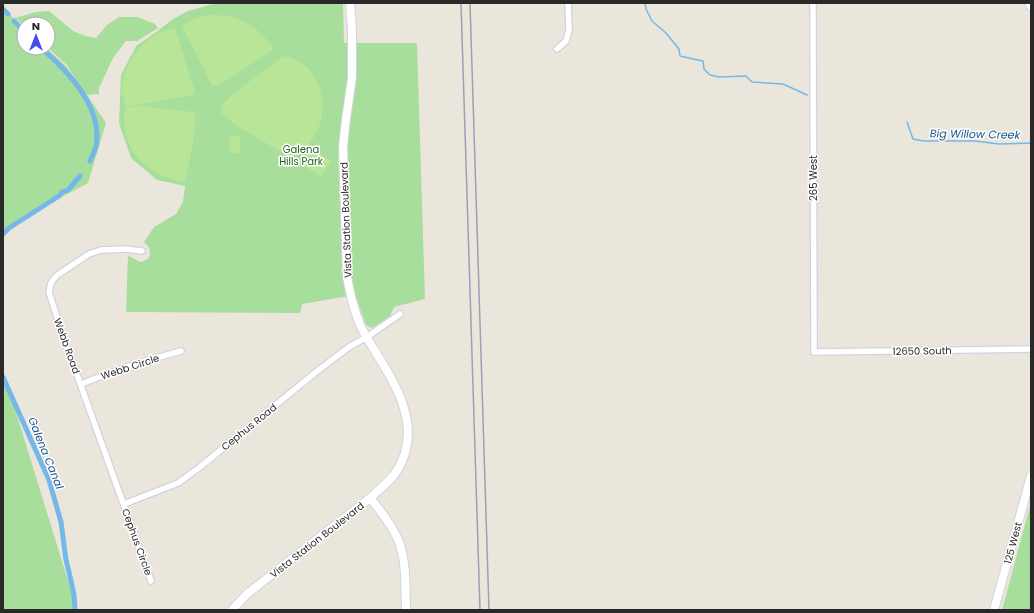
<svg xmlns="http://www.w3.org/2000/svg" width="1034" height="613" viewBox="0 0 1034 613" font-family="Poppins,sans-serif">
<style>
.green{fill:#a8de9b}
.pitch{fill:#b9e598}
.lines{fill:none;stroke-linecap:round;stroke-linejoin:round}
.stream{stroke:#75b8e7;stroke-width:1.5}
.canal{stroke:#75b8e7;stroke-width:5}
.street-casing{stroke:#d1d2e1;stroke-width:8}
.secondary-casing{stroke:#d1d2e1;stroke-width:10}
.street{stroke:#fff;stroke-width:5.5}
.secondary{stroke:#fff;stroke-width:8}
.rail{stroke:#9f9fb3;stroke-width:1.5}
.labels{text-anchor:middle;dominant-baseline:central;stroke-width:3;stroke-linejoin:round;paint-order:stroke}
.park-label{font-size:10px;fill:#22621e;stroke:#fff}
.street-label{font-size:10px;fill:#292929;stroke:#fff}
.water-label{font-size:11px;font-style:italic;fill:#155491;stroke:#fff}
</style>
<rect width="100%" height="100%" fill="#ebe6dc"/>
<g class="green">
<path d="M216,3H343L344,43H417L425,299L394,307L390,316L372,328L366,325L355,295L302,304L300,313L126,312L128,256C139,259 138,266 149,258C151,251 150,247 144,242L154,227L176,214L183,202L185,186L157,180L131,158L119,123L121,75L136,46L155,33L173,19L188,11Z"/>
<polygon points="3,6 12,17 24,28 24,48 46,48 66,66 78,83 67,65 48,48 48,24 24,24 24,26 15,18 36,12 49,11 73,31 85,36 96,38 107,25 119,17 137,17 155,24 158,28 137,41 126,41 113,58 99,88 99,94 87,95 106,123 88,183 8,226 3,235"/>
<polygon points="3,370 77,610 3,610"/>
<polygon points="1031,502 1031,610 1002,610"/>
</g>
<g class="pitch">
<path d="M209,15C215,15 220,15 225,16C247,19 262,32 274,49L218,86L212,85L182,26L195,18Z"/>
<path d="M175,28L195,92L192,95L126,107C124,103 123,98 122,92C121,82 129,60 136,52C141,45 150,38 157,34C162,31 169,30 175,28Z"/>
<path d="M284,56C319,62 332,106 315,135C310,145 299,152 290,157L237,126L221,113L222,105L235,92Z"/>
<path d="M140,106L193,112L196,115L193,144L185,182C156,177 131,161 125,130C124,123 124,116 125,108Z"/>
<polygon points="229,136 240,136 240,153 230,153"/>
<polygon points="312,149 331,161 321,176 302,165"/>
</g>
<g class="lines">
<g class="stream">
<polyline points="645,3 646,9 652,21 666,33 679,49 680,56 693,59 703,61 704,69 710,75 719,77 746,76 752,82 783,84 807,95"/>
<polyline points="907,122 913,139 923,141 975,141 999,144 1031,143"/>
</g>
<g class="canal">
<polyline points="3,9 8,14"/>
<polyline points="14,21 24,31"/>
<path d="M41,48C68,71 103,108 96,146C95,151 92,156 90,161"/>
<polyline points="3,234 9,228 59,196 62,192 68,190 80,176"/>
<polyline points="3,377 49,480 61,522 66,560 69,572 74,595 75,610"/>
</g>
<g class="street-casing">
<g id="street">
<polyline points="813,3 814,352 1031,349"/>
<polyline points="557,49 566,41 569,30 568,3"/>
<polyline points="142,251 125,249 101,250 89,254 56,276 51,283 49,292 62,333 151,581"/>
<path d="M81,384C113,371 147,360 181,351"/>
<polyline points="124,504 178,483 200,467 316,372 349,347 367,337 400,314"/>
</g>
</g>
<g class="secondary-casing">
<g id="secondary">
<polyline points="1029,3 1031,6"/>
<path d="M370,498C381,511 393,527 399,542C407,564 405,588 406,610"/>
<path d="M232,610L247,594L370,498C378,491 387,483 394,475C416,445 409,410 392,380C383,362 370,345 361,327C354,311 350,294 347,277L343,147L346,119L352,78V30L350,3"/>
<polyline points="994,610 1031,476"/>
</g>
</g>
<use href="#street" class="street"/>
<use href="#secondary" class="secondary"/>
<g class="rail">
<polyline points="461,3 480,610"/>
<polyline points="470,3 489,610"/>
</g>
</g>
<g class="labels">
<g class="park-label">
<text x="301" y="149">Galena<tspan x="301" dy="12">Hills Park</tspan></text>
</g>
<g class="street-label">
<text transform="translate(813 178) rotate(-90)">265 West</text>
<text transform="translate(346 220) rotate(-92)">Vista Station Boulevard</text>
<text transform="translate(67 346) rotate(70)">Webb Road</text>
<text transform="translate(922 351) rotate(-1)">12650 South</text>
<text transform="translate(130 367) rotate(-18)">Webb Circle</text>
<text transform="translate(249 427) rotate(-39)">Cephus Road</text>
<text transform="translate(317 540) rotate(-38)">Vista Station Boulevard</text>
<text transform="translate(137 542) rotate(70)">Cephus Circle</text>
<text transform="translate(1013 543) rotate(-75)">125 West</text>
</g>
<g class="water-label">
<text transform="translate(975 134) rotate(1)">Big Willow Creek</text>
<text transform="translate(46 453) rotate(68)">Galena Canal</text>
</g>
</g>
<rect width="1034" height="613" fill="none" stroke="#292929" stroke-width="8"/>
<g transform="translate(36 36)"><circle r="19" fill="#ffffff" stroke="#a9a9a9"/>
<path d="M0-3L7 15L0 10L-7 15Z" fill="#454cef"/>
<text y="-6" font-size="11" font-weight="bold" text-anchor="middle" fill="#292929">N</text>
</g>
</svg>
